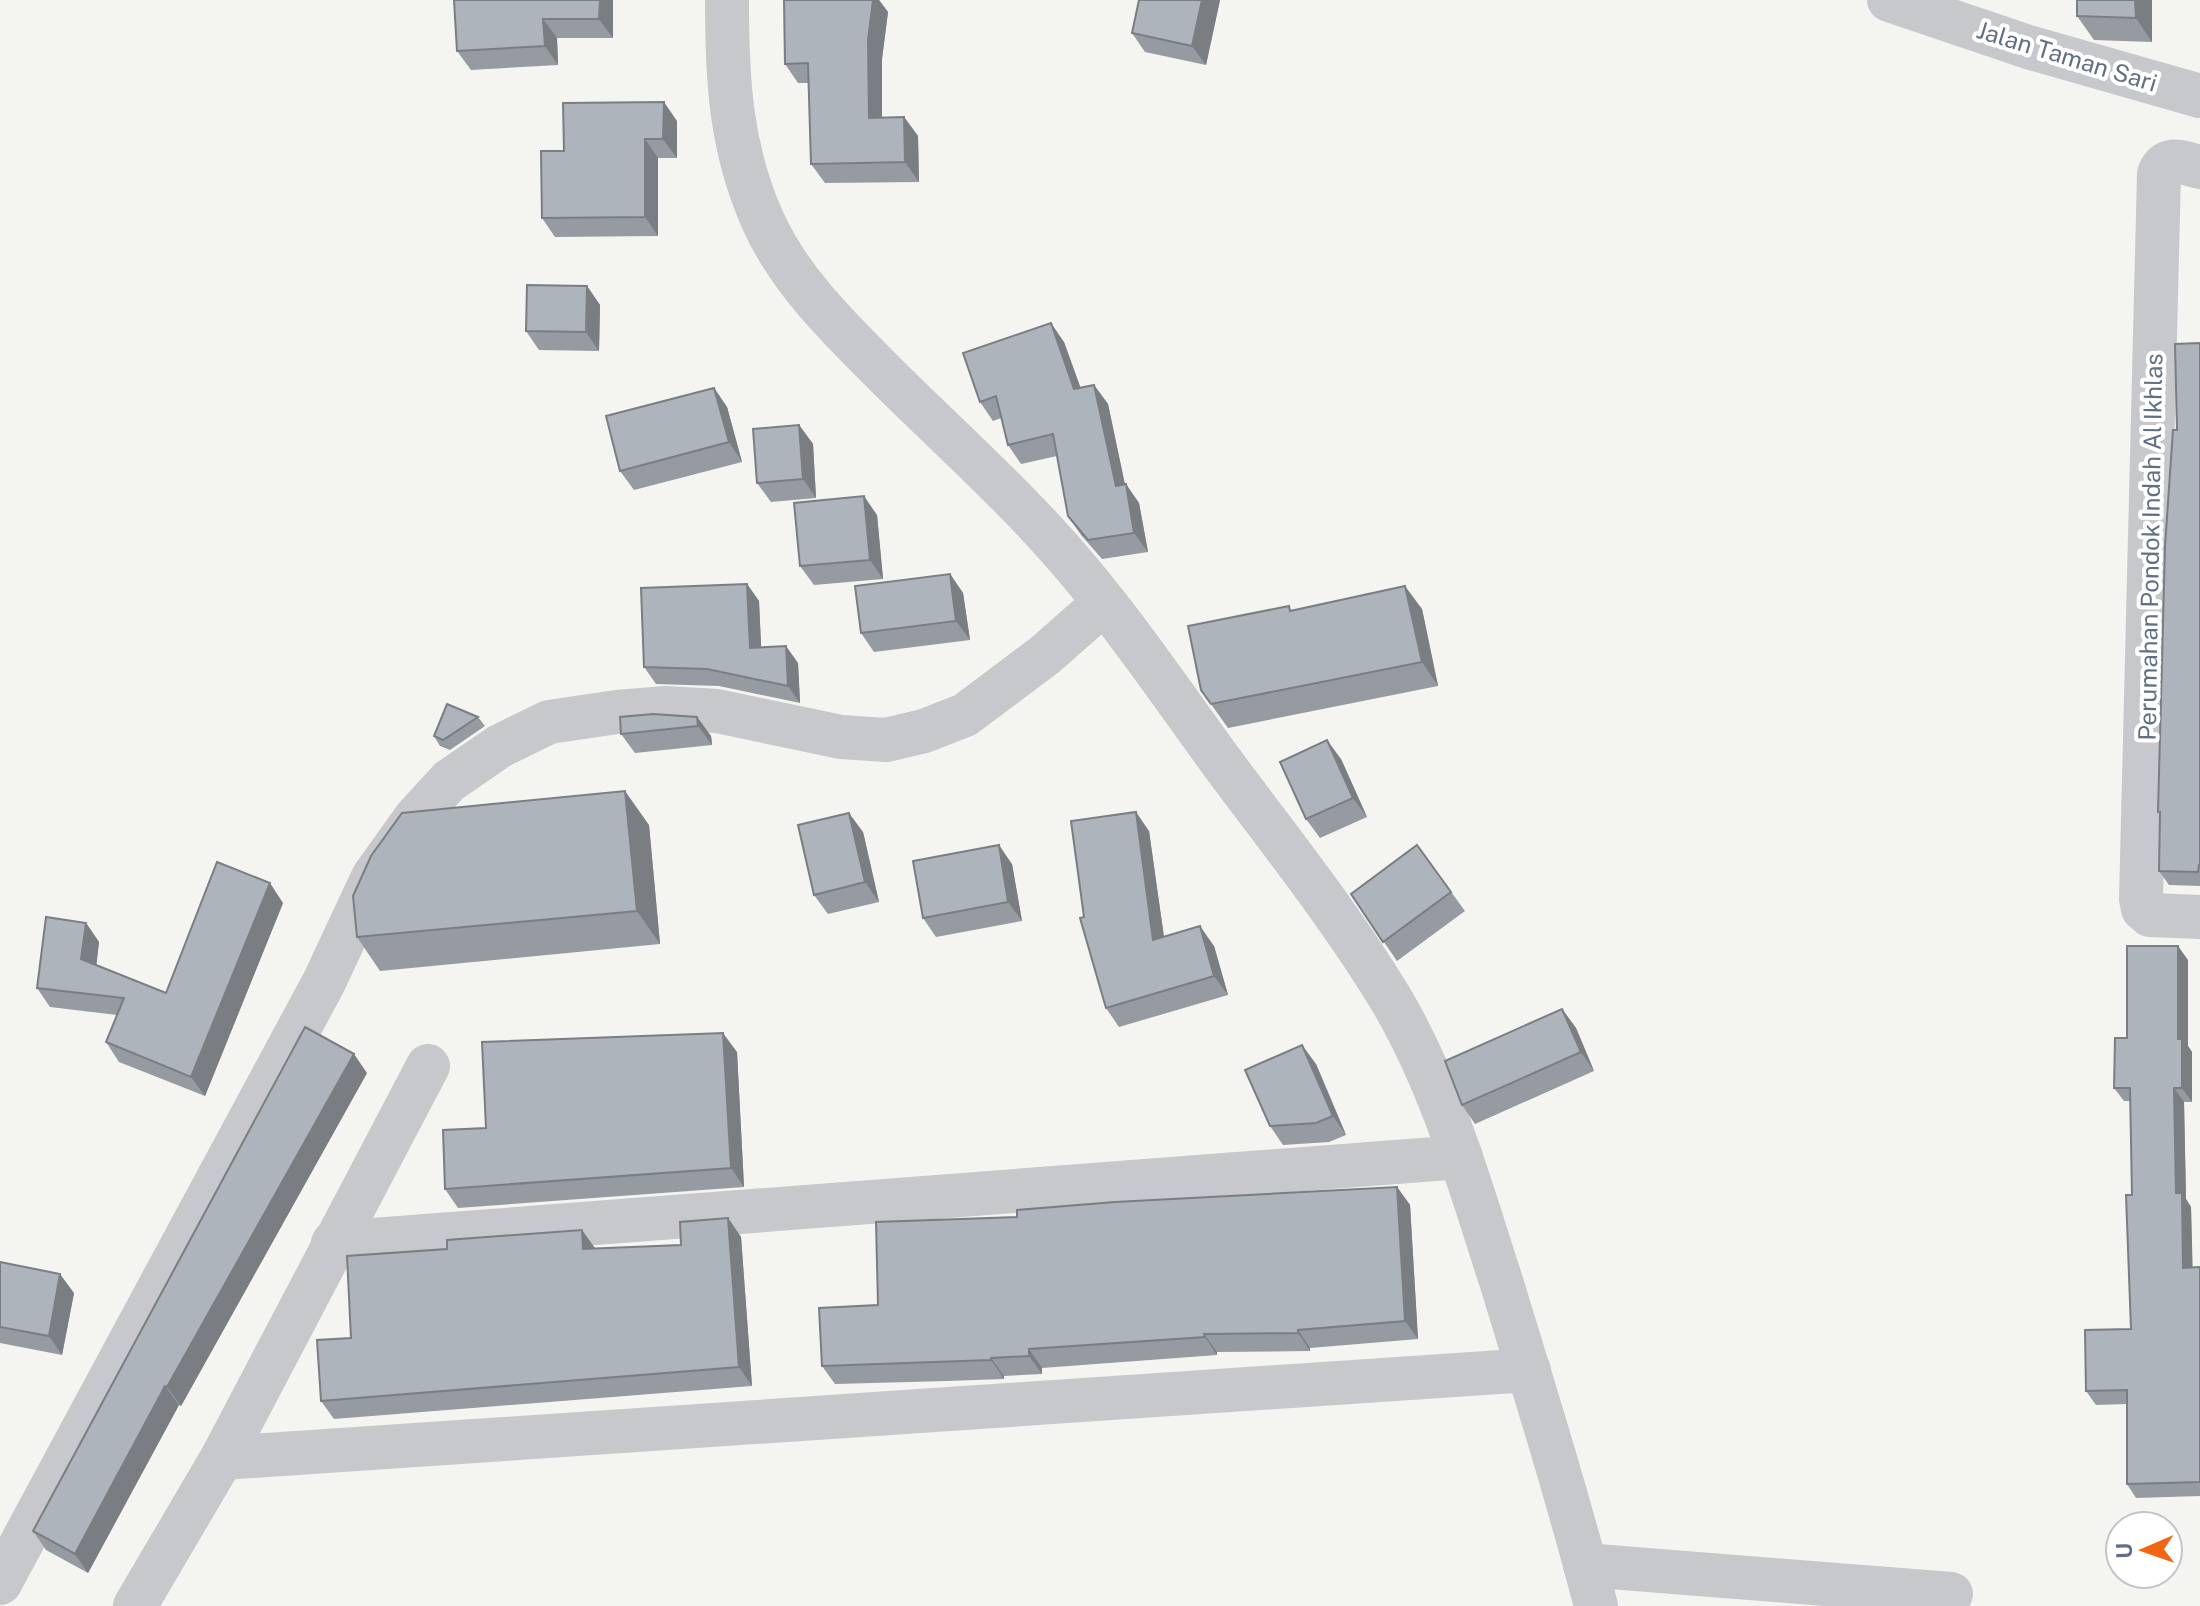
<svg xmlns="http://www.w3.org/2000/svg" width="2200" height="1606" viewBox="0 0 2200 1606" font-family="'Public Sans',sans-serif">
<style>
.lines{fill:none;stroke-linecap:round;stroke-linejoin:round}
.minor{stroke:#c6c8cc;stroke-width:44}
.wall{fill:#969ba1}
.shaded-wall{fill:#7a7e83}
.building{fill:#aeb4bb;stroke:#7a7e83;stroke-width:2}
.labels{text-anchor:middle;dominant-baseline:central;stroke-width:8;stroke-linejoin:round;paint-order:stroke}
.street-label{font-size:24px;fill:#616f84;stroke:#fff}
</style>
<rect width="100%" height="100%" fill="#f4f5f0"/>
<g class="lines">
<g class="minor">
<path d="M727,0C727,79 730,147 763,221C790,281 839,328 885,374C936,425 990,473 1039,526C1108,599 1164,683 1223,764C1281,842 1342,918 1392,1001C1443,1088 1470,1186 1501,1281C1534,1389 1568,1497 1596,1606"/>
<polyline points="1889,0 2028,47 2200,96"/>
<path d="M2200,167C2184,163 2166,154 2159,174L2141,899L2143,909L2150,915L2200,917"/>
<polyline points="333,1243 1461,1157"/>
<polyline points="222,1458 1529,1370"/>
<polyline points="1585,1565 1951,1594"/>
<polyline points="0,1583 324,982 373,877 416,817 449,781 500,746 549,722 617,712 666,708 717,711 841,737 886,740 924,731 965,715 1045,655 1104,603"/>
<polyline points="135,1606 222,1458 428,1066"/>
</g>
</g>
<g class="wall">
<polygon points="454,0 613,0 613,38 557,38 558,65 471,70 457,51"/>
<polygon points="784,0 879,0 888,12 882,59 882,117 904,117 918,136 919,182 825,183 811,164 809,83 798,83 785,64"/>
<polygon points="1220,0 1206,65 1145,52 1132,33"/>
<polygon points="2152,0 2152,42 2094,40 2077,16"/>
<polygon points="677,121 677,158 658,158 658,236 555,237 542,218 564,151"/>
<polygon points="587,286 600,305 599,351 539,350 526,331"/>
<polygon points="1064,342 1080,388 1094,385 1108,404 1125,484 1139,503 1148,552 1102,559 1081,535 1068,516 1057,456 1021,464 1008,445 1001,418 993,421 980,402"/>
<polygon points="2200,343 2200,886 2169,885 2159,871 2160,815 2158,812 2177,430"/>
<polygon points="714,388 727,407 742,462 634,490 620,471"/>
<polygon points="799,425 813,444 816,498 771,502 757,483"/>
<polygon points="877,515 883,579 814,585 800,566"/>
<polygon points="950,574 963,593 970,640 874,652 861,633"/>
<polygon points="747,584 759,601 761,647 798,663 800,703 719,686 656,684 644,667"/>
<polygon points="1422,609 1438,686 1228,728 1201,690 1292,611"/>
<polygon points="478,717 485,726 450,750 440,746 434,736"/>
<polygon points="697,717 711,736 712,745 635,753 621,734"/>
<polygon points="1341,759 1367,817 1320,838 1306,819"/>
<polygon points="649,825 660,944 380,971 357,937"/>
<polygon points="1149,831 1164,937 1214,946 1228,995 1119,1027 1106,1008 1084,917"/>
<polygon points="863,832 879,902 828,914 814,895"/>
<polygon points="1417,845 1465,911 1397,961 1351,894"/>
<polygon points="1012,864 1022,921 936,937 923,918"/>
<polygon points="283,903 205,1096 119,1062 106,1042 117,1015 50,1007 37,988 86,923 99,942 96,965 166,993"/>
<polygon points="2188,960 2188,1046 2192,1052 2192,1102 2184,1102 2186,1199 2191,1207 2192,1267 2200,1267 2200,1496 2136,1498 2127,1484 2127,1404 2096,1405 2086,1391 2131,1329 2132,1195 2130,1101 2124,1101 2114,1088 2127,1038"/>
<polygon points="1562,1009 1576,1028 1594,1071 1475,1124 1462,1105"/>
<polygon points="737,1052 744,1187 458,1208 445,1189"/>
<polygon points="1316,1064 1346,1135 1329,1142 1283,1145 1270,1126"/>
<polygon points="367,1073 181,1406 179,1405 88,1573 46,1550 33,1531"/>
<polygon points="1397,1187 1410,1205 1418,1339 1310,1348 1310,1351 1217,1352 1217,1355 1042,1368 1042,1374 1004,1376 1004,1379 947,1381 835,1384 822,1366 878,1305 1017,1217"/>
<polygon points="728,1218 741,1237 752,1386 334,1419 321,1401 351,1338 595,1249 681,1245"/>
<polygon points="0,1262 74,1293 62,1355 0,1343"/>
</g>
<g class="shaded-wall">
<polygon points="600,0 613,0 613,38 599,19"/>
<polygon points="873,0 879,0 888,12 882,59 882,137 869,118 868,40"/>
<polygon points="1202,0 1220,0 1206,65 1192,46"/>
<polygon points="2135,0 2152,0 2152,42 2136,18"/>
<polygon points="543,19 557,38 558,65 545,46"/>
<polygon points="664,102 677,121 677,158 663,139"/>
<polygon points="904,117 918,136 919,182 905,162"/>
<polygon points="645,139 658,158 658,236 645,217"/>
<polygon points="587,286 600,305 599,351 586,332"/>
<polygon points="1051,323 1064,342 1088,408 1074,389"/>
<polygon points="1094,385 1108,404 1129,505 1116,486"/>
<polygon points="714,388 727,407 742,462 729,442"/>
<polygon points="799,425 813,444 816,498 803,479"/>
<polygon points="1126,484 1139,503 1148,552 1134,533"/>
<polygon points="864,496 877,515 883,579 870,560"/>
<polygon points="950,574 963,593 970,640 956,621"/>
<polygon points="747,584 759,601 762,665 750,648"/>
<polygon points="1405,586 1422,609 1438,686 1422,662"/>
<polygon points="786,646 798,663 800,703 788,686"/>
<polygon points="697,717 711,736 712,745 698,726"/>
<polygon points="1327,740 1341,759 1367,817 1353,798"/>
<polygon points="625,791 649,825 660,944 637,911"/>
<polygon points="1136,812 1149,831 1167,959 1153,940"/>
<polygon points="849,813 863,832 879,902 865,882"/>
<polygon points="999,845 1012,864 1022,921 1008,902"/>
<polygon points="270,883 283,903 205,1096 191,1077"/>
<polygon points="86,923 99,942 95,978 81,959"/>
<polygon points="1200,926 1214,946 1228,995 1214,976"/>
<polygon points="2178,946 2188,960 2188,1046 2192,1052 2192,1102 2182,1088 2178,1039"/>
<polygon points="1562,1009 1576,1028 1594,1071 1581,1052"/>
<polygon points="723,1033 737,1052 744,1187 731,1168"/>
<polygon points="1302,1045 1316,1064 1346,1135 1333,1116"/>
<polygon points="354,1054 367,1073 181,1406 167,1387"/>
<polygon points="2174,1088 2184,1102 2186,1199 2191,1207 2193,1281 2183,1268 2176,1193"/>
<polygon points="1397,1187 1410,1205 1418,1339 1405,1321"/>
<polygon points="728,1218 741,1237 752,1386 739,1367"/>
<polygon points="582,1230 595,1248 583,1249"/>
<polygon points="60,1274 74,1293 62,1355 49,1336"/>
<polygon points="1298,1330 1310,1348 1310,1351 1298,1333"/>
<polygon points="1204,1334 1217,1352 1217,1355 1205,1337"/>
<polygon points="1029,1349 1042,1368 1042,1374 1029,1356"/>
<polygon points="991,1358 1004,1376 1004,1379 991,1360"/>
<polygon points="165,1386 179,1405 88,1573 75,1554"/>
</g>
<g class="building">
<polygon points="454,0 600,0 599,19 543,19 545,46 457,51"/>
<polygon points="784,0 873,0 868,40 869,118 904,117 905,162 811,164 808,63 785,64"/>
<polygon points="1139,0 1202,0 1192,46 1132,33"/>
<polygon points="2077,0 2135,0 2136,18 2077,16"/>
<polygon points="664,102 663,139 645,139 645,217 542,218 541,151 564,151 563,103"/>
<polygon points="527,285 587,286 586,332 526,331"/>
<polygon points="1051,323 1074,389 1094,385 1116,486 1126,484 1134,533 1088,540 1068,516 1053,434 1008,445 996,396 980,402 963,353"/>
<polygon points="2200,343 2200,865 2199,865 2198,872 2159,871 2160,812 2158,812 2165,546 2173,430 2177,430 2175,344"/>
<polygon points="714,388 729,442 620,471 606,416"/>
<polygon points="799,425 803,479 757,483 753,429"/>
<polygon points="864,496 870,560 800,566 794,503"/>
<polygon points="950,574 956,621 861,633 855,586"/>
<polygon points="747,584 750,648 786,646 788,686 707,669 644,667 641,588"/>
<polygon points="1405,586 1422,662 1211,704 1201,690 1188,626 1289,606 1290,611"/>
<polygon points="447,704 478,717 443,740 434,736"/>
<polygon points="653,714 697,717 698,726 621,734 620,717"/>
<polygon points="1327,740 1353,798 1306,819 1280,762"/>
<polygon points="625,791 637,911 357,937 353,896 371,856 402,813"/>
<polygon points="1136,812 1153,940 1200,926 1214,976 1106,1008 1080,918 1084,917 1071,821"/>
<polygon points="849,813 865,882 814,895 798,825"/>
<polygon points="999,845 1008,902 923,918 913,861"/>
<polygon points="1417,845 1451,892 1383,942 1351,894"/>
<polygon points="217,862 270,883 191,1077 106,1042 124,998 37,988 46,917 86,923 81,959 166,993"/>
<polygon points="2127,946 2178,946 2178,1039 2182,1039 2182,1088 2174,1088 2176,1193 2182,1193 2183,1268 2200,1267 2200,1482 2127,1484 2127,1390 2086,1391 2085,1330 2131,1329 2126,1195 2132,1195 2130,1088 2114,1088 2115,1038 2127,1038"/>
<polygon points="1562,1009 1581,1052 1462,1105 1445,1061"/>
<polygon points="305,1027 354,1054 167,1387 165,1386 75,1554 33,1531"/>
<polygon points="723,1033 731,1168 445,1189 443,1130 486,1128 482,1042"/>
<polygon points="1302,1045 1333,1116 1316,1123 1270,1126 1245,1070"/>
<polygon points="1397,1187 1405,1321 1298,1330 1298,1333 1204,1334 1205,1337 1029,1349 1029,1356 991,1358 991,1360 822,1366 819,1308 878,1305 876,1222 1017,1217 1017,1210 1115,1202"/>
<polygon points="728,1218 739,1367 321,1401 317,1340 351,1338 347,1256 447,1249 447,1240 582,1230 583,1249 681,1245 680,1222"/>
<polygon points="0,1262 60,1274 49,1336 0,1327"/>
</g>
<g class="labels">
<g class="street-label">
<text transform="translate(2067 56) rotate(17)">Jalan Taman Sari</text>
<text transform="translate(2150 547) rotate(-89)">Perumahan Pondok Indah Al Ikhlas</text>
</g>
</g>
<g transform="translate(2144 1550) rotate(268)"><circle r="38" fill="#ffffff" stroke="#c0c5ce" stroke-width="2"/>
<path d="M0-6L14 30L0 20L-14 30Z" fill="#f06614"/>
<text y="-12" font-size="22" font-weight="bold" text-anchor="middle" fill="#616f84">U</text>
</g>
</svg>
